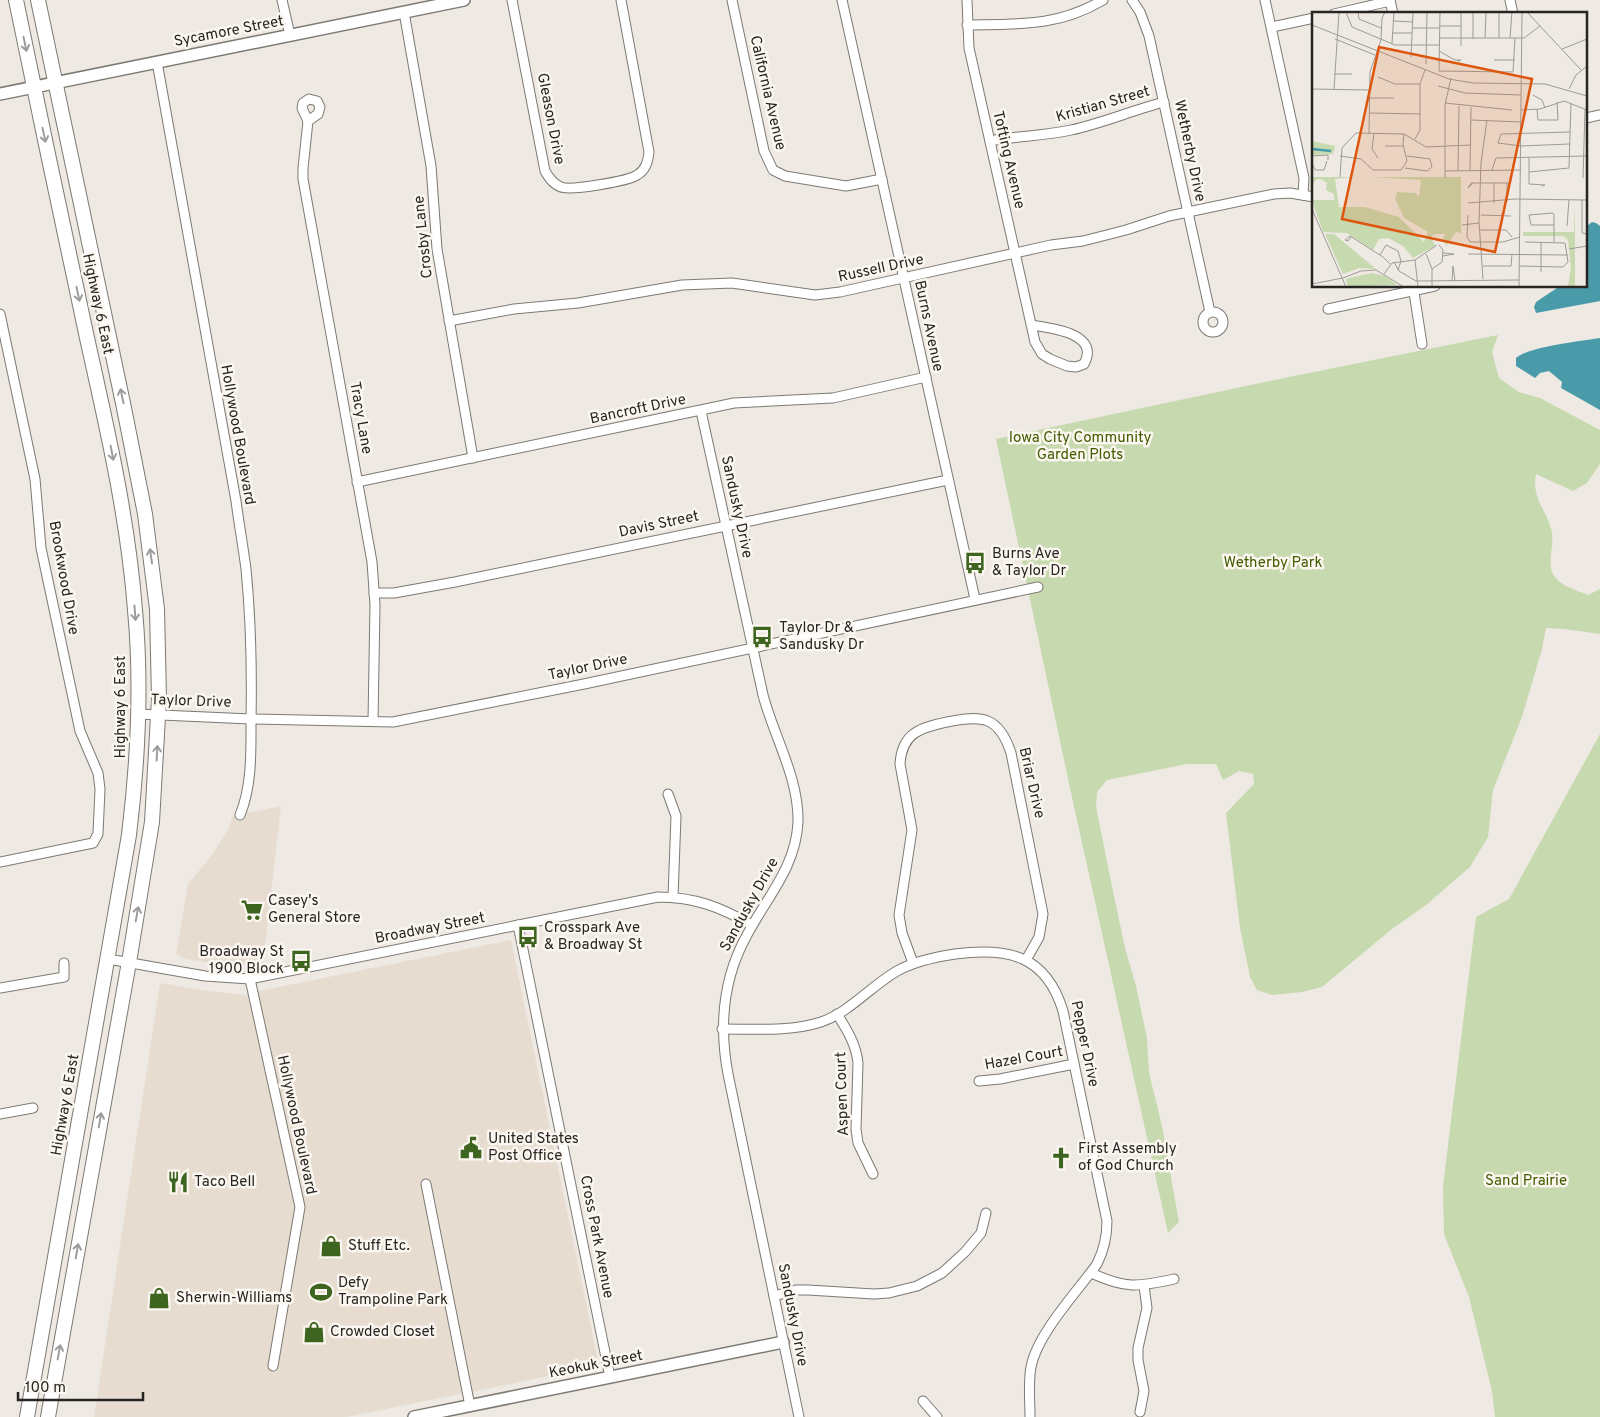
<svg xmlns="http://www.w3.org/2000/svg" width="1600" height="1417" viewBox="0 0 1600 1417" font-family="Overpass,sans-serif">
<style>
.built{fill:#e6ddd0}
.green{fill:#c7d9af}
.water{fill:#499baa}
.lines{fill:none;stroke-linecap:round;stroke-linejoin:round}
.minor-casing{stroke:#7d7973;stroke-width:11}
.tertiary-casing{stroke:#7d7973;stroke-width:14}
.primary-casing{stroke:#7d7973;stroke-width:16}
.minor{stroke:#fff;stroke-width:9}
.tertiary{stroke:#fff;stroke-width:11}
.primary{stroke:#fff;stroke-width:14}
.oneway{stroke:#9e9d9c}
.labels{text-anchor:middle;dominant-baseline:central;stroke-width:5;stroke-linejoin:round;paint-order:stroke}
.street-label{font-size:15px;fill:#272523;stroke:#fbf6ef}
.park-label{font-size:15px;fill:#425c00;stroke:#fbf6ef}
.poi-label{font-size:15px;fill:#272523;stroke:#fbf6ef;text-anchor:start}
.inset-river{fill:none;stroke:#499baa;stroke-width:2.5}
.inset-road{fill:none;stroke:#9e9b96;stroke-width:1}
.view{fill:#de560d;fill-opacity:0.15;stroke:#de560d;stroke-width:2.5}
.inset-edge{fill:none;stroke:#272523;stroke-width:2.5}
</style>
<rect width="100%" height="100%" fill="#eee9e2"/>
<g class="built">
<polygon points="281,806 263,963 232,966 185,959 176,954 188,884 212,855 230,826 232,816"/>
<polygon points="511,940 599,1366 346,1417 94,1417 160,983 208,991 245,995 264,990"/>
</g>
<g class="green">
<path d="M1498,335L1492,352L1499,378L1519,392L1540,398L1600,430V464L1587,483L1573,491L1536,474C1531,499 1548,511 1552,533C1554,546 1548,560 1552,572C1557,585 1576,590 1588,595L1600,589V634L1564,629L1546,628L1542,649L1522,717L1493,790L1488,837L1470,867L1426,905L1392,929L1322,987L1302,992L1272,995L1257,990L1250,977L1240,928L1226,813L1254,784L1253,774L1239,771L1223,780L1216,764H1187L1107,780L1097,792L1096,807L1114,896L1125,948L1136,986L1147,1038L1149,1073L1162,1126L1179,1222L1168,1233L1070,788L996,439L1284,378Z"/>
<polygon points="1600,734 1600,1417 1495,1417 1492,1391 1469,1297 1444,1234 1443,1186 1476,917 1509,899"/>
</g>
<g class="water">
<polygon points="1592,222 1596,223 1600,226 1600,301 1536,313 1534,307 1536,302 1560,286 1586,286 1586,227"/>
<path d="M1600,338V410L1561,388L1562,382L1549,371L1540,373L1535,378L1516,366V358C1527,347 1582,341 1600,338Z"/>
</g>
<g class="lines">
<g class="minor-casing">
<g id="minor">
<polyline points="282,0 290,35"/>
<path d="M512,0L545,171C549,178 553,184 561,187C570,191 629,181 637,175C646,170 648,161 649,152L621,0"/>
<polyline points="732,0 764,151 773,170 785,176 846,186 882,179"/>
<polyline points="842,0 975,599"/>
<path d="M967,0L969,48L1035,342L1042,354L1050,359L1067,366L1076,367L1084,364C1101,333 1050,328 1031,325"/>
<polyline points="1132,0 1140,12 1149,36 1210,312"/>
<polyline points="1265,0 1304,178 1303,195"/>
<polyline points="1390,0 1393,14"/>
<polyline points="1510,0 1513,14"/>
<polyline points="404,12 431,166 437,249 473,458"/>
<polyline points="1334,14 1390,1"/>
<path d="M967,25C1019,24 1057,27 1103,0"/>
<polyline points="1272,27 1314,18"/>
<path d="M157,62L236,501C239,524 243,546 246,569C251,620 252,671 251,721C251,752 252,786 240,815"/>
<polygon points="309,99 317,101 320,107 318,114 308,121 302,108 303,103"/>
<polyline points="1586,118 1600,115"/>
<polyline points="308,121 303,168 303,179 372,562 375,605 373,721"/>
<path d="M990,141C1016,136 1044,136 1071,130C1103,123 1133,110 1164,102"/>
<polyline points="1413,286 1422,344"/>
<polyline points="1328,309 1435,286"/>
<circle cx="1213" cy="322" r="10"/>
<polyline points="0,314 35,479 41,548 80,731 98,773 100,789 98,834 93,843 0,862"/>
<polyline points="449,321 514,309 578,303 682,285 732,283 815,295 840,292 1051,245 1083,241 1126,230 1169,216 1274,194 1290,193 1314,197"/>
<path d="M701,411L763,695C774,737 799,778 798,822C796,867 767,897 747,935C723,978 719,1026 728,1074L799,1417"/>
<polyline points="357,482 734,403 833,398 926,377"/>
<polyline points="374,593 394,593 455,582 948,480"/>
<polyline points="138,714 251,719 393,722 584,684 1038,587"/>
<polyline points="668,794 676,816 673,897"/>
<polyline points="518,925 610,1377"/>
<path d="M108,959L205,976L250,979L658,897C695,897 720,907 752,925"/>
<path d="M913,963L902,933L899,915L912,830L900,764C902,732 921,728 947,722C982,715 999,716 1011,753L1043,914L1039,937L1026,960"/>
<polyline points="250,979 300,1207 273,1366"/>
<polyline points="0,988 64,977 64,963"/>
<path d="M837,1014C847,1030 856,1044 858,1063L856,1129L858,1143L873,1174"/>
<path d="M722,1029C755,1029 790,1032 821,1022C850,1012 871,986 897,971C915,961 935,957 955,954C1008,947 1046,955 1063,1011L1107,1221C1107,1237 1104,1250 1097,1264C1077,1292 1037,1334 1031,1367C1028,1383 1030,1401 1030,1417"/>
<polyline points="979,1081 1000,1079 1074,1064"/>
<polyline points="0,1114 33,1108"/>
<polyline points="426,1184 470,1406"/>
<path d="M1091,1273C1126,1289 1138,1287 1174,1279"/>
<polyline points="774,1296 796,1290 808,1290 874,1294 889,1293 917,1286 942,1273 965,1252 981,1233 986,1213"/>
<polyline points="923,1401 937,1417"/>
<polyline points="1140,1412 1144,1391 1138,1360 1138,1348 1147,1308 1144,1286"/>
</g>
</g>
<g class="tertiary-casing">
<g id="tertiary">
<polyline points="0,94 464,0"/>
<polyline points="414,1417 783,1342"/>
</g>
</g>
<g class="primary-casing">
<g id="primary">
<path d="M16,0C39,113 63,225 87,338C107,428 128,518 135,610C142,685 138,761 129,835L27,1417"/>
<polyline points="38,0 124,408 145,514 157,609 159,699 152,822 129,962 48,1417"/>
</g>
</g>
<use href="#minor" class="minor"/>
<use href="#tertiary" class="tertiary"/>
<use href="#primary" class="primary"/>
</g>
<defs><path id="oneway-shaft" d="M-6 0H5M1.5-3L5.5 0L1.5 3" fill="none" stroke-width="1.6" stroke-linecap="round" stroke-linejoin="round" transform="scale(1.25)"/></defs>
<g class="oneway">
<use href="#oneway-shaft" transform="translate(25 44) rotate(78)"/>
<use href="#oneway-shaft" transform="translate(44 135) rotate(78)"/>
<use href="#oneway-shaft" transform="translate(78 294) rotate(78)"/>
<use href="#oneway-shaft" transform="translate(122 396) rotate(-102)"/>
<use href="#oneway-shaft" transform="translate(112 453) rotate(79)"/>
<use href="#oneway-shaft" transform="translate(151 556) rotate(-98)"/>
<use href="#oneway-shaft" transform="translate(135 613) rotate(86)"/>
<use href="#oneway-shaft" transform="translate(157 753) rotate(-87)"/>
<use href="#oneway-shaft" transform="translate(137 914) rotate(-80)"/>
<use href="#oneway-shaft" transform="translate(100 1120) rotate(-80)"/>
<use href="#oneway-shaft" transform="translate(77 1251) rotate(-80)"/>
<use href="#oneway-shaft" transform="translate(59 1352) rotate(-80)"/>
</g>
<defs>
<g id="bus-bare" transform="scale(1.725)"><path d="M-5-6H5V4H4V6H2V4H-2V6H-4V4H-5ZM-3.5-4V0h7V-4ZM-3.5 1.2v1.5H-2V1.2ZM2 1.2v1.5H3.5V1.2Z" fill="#3d6520" stroke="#fbf6ef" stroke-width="2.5" paint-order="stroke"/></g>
<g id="supermarket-bare" transform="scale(1.725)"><path d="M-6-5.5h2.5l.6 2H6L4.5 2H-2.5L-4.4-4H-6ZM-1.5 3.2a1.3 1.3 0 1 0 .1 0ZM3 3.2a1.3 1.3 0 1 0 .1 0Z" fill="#3d6520" stroke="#fbf6ef" stroke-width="2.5" paint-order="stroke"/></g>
<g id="civic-bare" transform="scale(1.725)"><path d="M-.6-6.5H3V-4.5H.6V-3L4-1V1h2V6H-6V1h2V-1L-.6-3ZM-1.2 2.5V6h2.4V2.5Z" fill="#3d6520" stroke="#fbf6ef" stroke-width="2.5" paint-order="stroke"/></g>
<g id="church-bare" transform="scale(1.725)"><path d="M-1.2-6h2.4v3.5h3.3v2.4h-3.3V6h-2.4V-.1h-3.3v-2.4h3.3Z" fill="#3d6520" stroke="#fbf6ef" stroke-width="2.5" paint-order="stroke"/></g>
<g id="restaurant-bare" transform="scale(1.725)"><path d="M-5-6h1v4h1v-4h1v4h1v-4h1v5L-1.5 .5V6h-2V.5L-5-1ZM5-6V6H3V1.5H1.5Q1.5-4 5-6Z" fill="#3d6520" stroke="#fbf6ef" stroke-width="2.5" paint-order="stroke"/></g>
<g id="shop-bare" transform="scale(1.725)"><path d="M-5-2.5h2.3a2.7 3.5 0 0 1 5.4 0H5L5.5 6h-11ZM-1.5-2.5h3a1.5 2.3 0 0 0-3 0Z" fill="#3d6520" stroke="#fbf6ef" stroke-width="2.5" paint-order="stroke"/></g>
<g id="stadium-bare" transform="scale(1.725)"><path d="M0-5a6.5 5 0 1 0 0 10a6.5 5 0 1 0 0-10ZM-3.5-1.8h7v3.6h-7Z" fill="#3d6520" stroke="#fbf6ef" stroke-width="2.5" paint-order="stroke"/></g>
</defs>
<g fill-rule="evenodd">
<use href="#bus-bare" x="975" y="563"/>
<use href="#bus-bare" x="762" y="637"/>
<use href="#supermarket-bare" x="252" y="910"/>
<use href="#bus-bare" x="528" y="937"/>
<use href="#bus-bare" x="301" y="961"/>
<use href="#civic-bare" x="471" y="1148"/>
<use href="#church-bare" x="1061" y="1158"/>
<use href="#restaurant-bare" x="178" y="1182"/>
<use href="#shop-bare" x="331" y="1246"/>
<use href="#stadium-bare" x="321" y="1292"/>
<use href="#shop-bare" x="159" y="1298"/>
<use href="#shop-bare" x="314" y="1332"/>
</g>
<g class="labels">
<g class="street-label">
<text transform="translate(229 32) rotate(-11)">Sycamore Street</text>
<text transform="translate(767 93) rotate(77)">California Avenue</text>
<text transform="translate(1103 105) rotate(-16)">Kristian Street</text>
<text transform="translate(550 119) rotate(79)">Gleason Drive</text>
<text transform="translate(1189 151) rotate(78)">Wetherby Drive</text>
<text transform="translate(1008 160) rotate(77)">Tofting Avenue</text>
<text transform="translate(424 237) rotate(-96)">Crosby Lane</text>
<text transform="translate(881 269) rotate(-12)">Russell Drive</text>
<text transform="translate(97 304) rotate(78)">Highway 6 East</text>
<text transform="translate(928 326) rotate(78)">Burns Avenue</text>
<text transform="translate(638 410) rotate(-12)">Bancroft Drive</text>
<text transform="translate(360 418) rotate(80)">Tracy Lane</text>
<text transform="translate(237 435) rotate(80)">Hollywood Boulevard</text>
<text transform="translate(736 507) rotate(78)">Sandusky Drive</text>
<text transform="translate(659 525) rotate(-12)">Davis Street</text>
<text transform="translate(63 578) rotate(80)">Brookwood Drive</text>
<text transform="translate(588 668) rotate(-12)">Taylor Drive</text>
<text transform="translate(191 702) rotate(2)">Taylor Drive</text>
<text transform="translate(121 707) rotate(-90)">Highway 6 East</text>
<text transform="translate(1031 783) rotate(77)">Briar Drive</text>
<text transform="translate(750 905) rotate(-61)">Sandusky Drive</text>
<text transform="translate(430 929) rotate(-11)">Broadway Street</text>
<text transform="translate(1084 1044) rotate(78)">Pepper Drive</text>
<text transform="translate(1024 1059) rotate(-10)">Hazel Court</text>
<text transform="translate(843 1094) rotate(-92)">Aspen Court</text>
<text transform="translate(66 1105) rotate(-80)">Highway 6 East</text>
<text transform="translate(296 1125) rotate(78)">Hollywood Boulevard</text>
<text transform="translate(596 1237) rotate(79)">Cross Park Avenue</text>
<text transform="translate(792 1315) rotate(79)">Sandusky Drive</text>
<text transform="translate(596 1365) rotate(-11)">Keokuk Street</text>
</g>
<g class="park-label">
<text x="1080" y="438">Iowa City Community<tspan x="1080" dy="17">Garden Plots</tspan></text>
<text x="1273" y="563">Wetherby Park</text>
<text x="1526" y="1181">Sand Prairie</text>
</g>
<g class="poi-label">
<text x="992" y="554">Burns Ave<tspan x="992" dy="17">&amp; Taylor Dr</tspan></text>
<text x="779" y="628">Taylor Dr &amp;<tspan x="779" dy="17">Sandusky Dr</tspan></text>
<text x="268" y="901">Casey's<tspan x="268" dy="17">General Store</tspan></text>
<text x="544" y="928">Crosspark Ave<tspan x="544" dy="17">&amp; Broadway St</tspan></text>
<text x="284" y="952" text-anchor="end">Broadway St<tspan x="284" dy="17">1900 Block</tspan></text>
<text x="488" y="1139">United States<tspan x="488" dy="17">Post Office</tspan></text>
<text x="1078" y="1149">First Assembly<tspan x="1078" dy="17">of God Church</tspan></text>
<text x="194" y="1182">Taco Bell</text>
<text x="348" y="1246">Stuff Etc.</text>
<text x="338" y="1283">Defy<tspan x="338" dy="17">Trampoline Park</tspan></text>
<text x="176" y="1298">Sherwin-Williams</text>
<text x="330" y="1332">Crowded Closet</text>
</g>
</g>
<g transform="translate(1312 12)">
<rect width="275" height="275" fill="#eee9e2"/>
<path d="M0,129L23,134L21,142L0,143ZM0,165H41L23,167L27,195H53L87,205L112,230L116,220L92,206L83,187L85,180L104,181L107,185L109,168L60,165H149V221L144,220L134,234L131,226L133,222H122L119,225L123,234L101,246L91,234L76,226L67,227L61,238L35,221L11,220L0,188H22V182L14,178L15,171L9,167L3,168L0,176ZM263,189V274L275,275H231L256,274L259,256L256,228L251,224H211V220H262ZM13,222H22L64,257L47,256L31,262ZM59,261L73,264L85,273L36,275L34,267Z" fill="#c7d9af"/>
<path class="inset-river" d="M0,137L19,139"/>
<path class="inset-road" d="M34,0L40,15L83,33H127M46,0L47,7L69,16M128,0L127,59L201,60L203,26M149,0V34M215,0L269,58M81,9L101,10M0,13L137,67L161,71L233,72L275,84M128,14H149M100,16H128M80,21H100M127,26H212L228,14M173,26L174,0M187,26V0M198,26L200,0M23,27L63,43M161,27V0M80,31L82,0M250,37L275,27M127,39L141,47L147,49L149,48H145M99,45L101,0M182,48H203M114,52L115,0M22,62H40M66,65L83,72H108M126,74L153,81L209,83M0,77L57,78M22,77L27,0M257,77L264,63L275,54M221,83L230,88L233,96M57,86H82M133,91L200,98M225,97L226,108H246L245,90M209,98L228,97L252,89L275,98M57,101L108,102M159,108L209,110M57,121L58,60L69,28L70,6L73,0M62,121L60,137L66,146M103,127L108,118V72L113,58M258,132L209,134L186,131L189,122L258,120M73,134H91M0,144L16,143V148M28,144L49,147L61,158H89L95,149L91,132L92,122M217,146V172L233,173L230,174M0,151L3,158H12L15,149M93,156L115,159L120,155L118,147L95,144M146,158L147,94M158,158L159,95M180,158L184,146L275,144M133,159L209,158M217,160L257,156L259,91M28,165L30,136L44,121L92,122L114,135L159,133M133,166V93L139,66M271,166L273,97M161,171L156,176L159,171H199M182,171V191M195,171V189M270,188V221L275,222M156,191L203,187L275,188M0,197L34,275M156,203L155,225L158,230H191L208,225M169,203L199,204M150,213L167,211M255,214L257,188M167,218H194L200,225M39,225L36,229L33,228L38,224L71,245L78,252M242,230V203L241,201L217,203L219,213H242M257,237L275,234M131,241L142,242L131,244M114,242L120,257V275M156,242L256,243M68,243L74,233L86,239L89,249L86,258M103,248L106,275M82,250L87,259L104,269L207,268M171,254H199L200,242M207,254L251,255L256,250L253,231L213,230M120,257L130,250L131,238L127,233M229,260V230M72,262L80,251L103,248L125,233M31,266L49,259L64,258L92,275M171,267L167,210L169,151L175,108M140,269L141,254L143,269M0,272L31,266M207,275L210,0"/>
<path class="view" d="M67,35L220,67L183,240L30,207Z"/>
<rect width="275" height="275" class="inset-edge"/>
</g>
<path d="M18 1392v8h125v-8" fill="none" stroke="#272523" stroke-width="2.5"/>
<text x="25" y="1392" font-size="15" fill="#272523" stroke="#fbf6ef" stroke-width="4" paint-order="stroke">100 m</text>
</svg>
